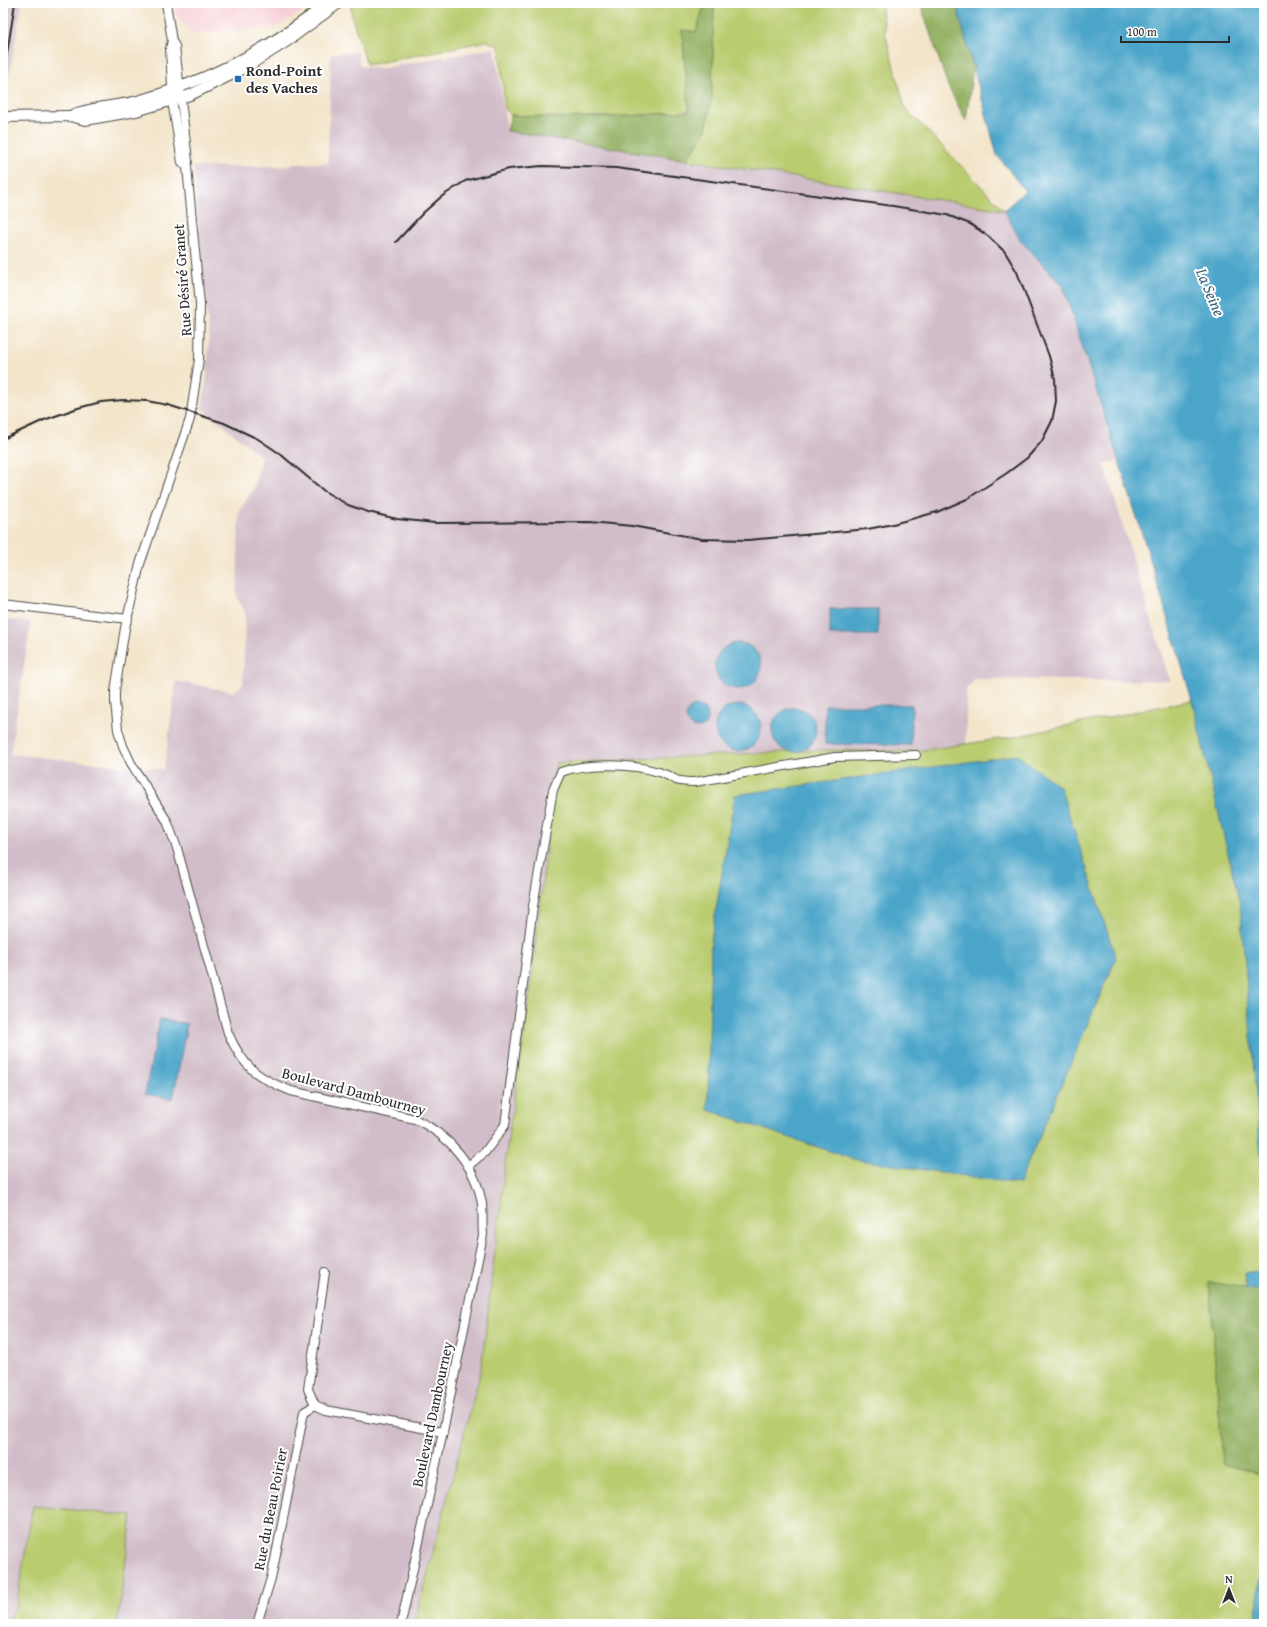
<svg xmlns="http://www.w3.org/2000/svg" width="1267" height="1627" viewBox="0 0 1267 1627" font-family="'Gentium Book Plus',serif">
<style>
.built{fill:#f6cfd6}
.industrial{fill:#d1bdc9}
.green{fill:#bacc6f;stroke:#727c4d;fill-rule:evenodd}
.forest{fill:#93b062;stroke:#5f6e46}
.water{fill:#4ca5c9;stroke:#3c687a}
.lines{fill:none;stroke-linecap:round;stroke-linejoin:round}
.minor-casing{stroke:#494743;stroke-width:10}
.major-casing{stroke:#494743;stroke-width:12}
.minor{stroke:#fff;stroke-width:8}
.major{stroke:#fff;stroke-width:10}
.rail{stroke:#2b2b2b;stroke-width:2}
.poi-dot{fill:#1f6fb2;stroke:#fff;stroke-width:1.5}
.labels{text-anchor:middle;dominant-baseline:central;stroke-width:4;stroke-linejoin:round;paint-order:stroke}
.poi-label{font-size:15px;font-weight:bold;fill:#2b2b2b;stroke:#fff;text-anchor:start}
.street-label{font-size:15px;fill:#2b2b2b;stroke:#fff}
.water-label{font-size:16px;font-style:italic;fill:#3a6272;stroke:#fff}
</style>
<rect width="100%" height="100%" fill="#fff"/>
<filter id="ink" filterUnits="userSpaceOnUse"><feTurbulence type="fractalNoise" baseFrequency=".025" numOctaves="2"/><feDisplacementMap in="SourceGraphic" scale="8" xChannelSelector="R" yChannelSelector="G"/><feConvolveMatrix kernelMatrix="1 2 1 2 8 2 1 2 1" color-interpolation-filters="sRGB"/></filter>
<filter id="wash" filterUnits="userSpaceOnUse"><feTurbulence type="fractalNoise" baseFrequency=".012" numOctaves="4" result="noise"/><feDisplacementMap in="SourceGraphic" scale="16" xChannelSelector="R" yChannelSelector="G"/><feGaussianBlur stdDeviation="0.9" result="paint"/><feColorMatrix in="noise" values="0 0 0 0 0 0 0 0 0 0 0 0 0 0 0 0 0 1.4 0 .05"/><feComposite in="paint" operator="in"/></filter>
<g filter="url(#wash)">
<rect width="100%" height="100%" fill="#f3e5ca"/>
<polygon class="built" points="175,3 312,3 302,12 275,27 192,34 176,14"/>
<g class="industrial">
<polygon points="3,3 22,3 3,108"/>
<polygon points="495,48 507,131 1004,210 1020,240 1063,286 1119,460 1104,464 1170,681 975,679 966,690 966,747 530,992 508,1139 481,1370 414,1624 117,1624 132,1516 33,1506 16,1607 5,1624 3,1624 3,619 31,622 10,754 164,770 176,681 234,692 243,684 245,611 237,598 239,511 254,488 262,457 202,408 207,376 209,335 193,167 291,166 292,164 328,163 331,54 357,52 360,66 378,69"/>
</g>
<g class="green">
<polygon points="355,3 705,3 696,32 682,30 689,111 633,116 551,118 511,115 505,109 499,46 487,41 367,65 352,17 351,6"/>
<polygon points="717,3 881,3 886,37 905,108 1004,210 687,160 706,130 712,96 714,6"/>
<path d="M1192,700L1240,904L1264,1186V1270L1244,1273L1246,1289L1209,1283L1223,1464L1264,1475V1551L1255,1624H414L481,1370L508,1139L530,992L556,763L825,750L917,751L1013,737ZM735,795L708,1110L711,940Z"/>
<polygon points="33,1506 132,1516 117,1624 5,1624 16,1607"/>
</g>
<g class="forest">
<path d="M705,3H717L714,6L712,96L706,130L687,160L507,131L511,115C571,120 630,117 689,111L682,30L696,32Z"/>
<polygon points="920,3 956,3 973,68 966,121 948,86"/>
<polygon points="1209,1282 1264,1291 1264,1475 1223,1464"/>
</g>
<g class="water">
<polygon points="956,3 1264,3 1264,1191 1240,904 1192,700 1146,546 1063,286 1020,240 1004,210 1025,191 997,155"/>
<rect x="830" y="609" width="48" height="26"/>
<circle cx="738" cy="666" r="23"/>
<circle cx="738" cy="728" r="23"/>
<polygon points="825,705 912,705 911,745 825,744"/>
<circle cx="697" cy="717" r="11"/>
<circle cx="794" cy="730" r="22"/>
<polygon points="1017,755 1060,787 1116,958 1019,1184 853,1159 708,1110 711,940 735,795"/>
<polygon points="160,1019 187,1024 173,1099 145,1094"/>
<polygon points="1264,1270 1264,1291 1246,1289 1244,1273"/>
<polygon points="1264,1551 1264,1624 1255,1624"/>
</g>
</g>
<g filter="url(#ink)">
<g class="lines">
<g class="minor-casing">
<g id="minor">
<polyline points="166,3 172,41 170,48 173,107 182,162 187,167"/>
<path d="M172,41L175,46L188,161L187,167L200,304L199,359L190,419L140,564L125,628L115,691V702L118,730L123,746L131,763L167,821L177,848L228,1033C243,1067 257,1078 291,1091L415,1119C449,1135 476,1166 482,1204C483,1214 482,1225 483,1235L443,1432L401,1624"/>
<polyline points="3,604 128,619"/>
<path d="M468,1166L485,1152L505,1125L533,906L553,790L561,772C587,762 633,764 659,772C665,774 671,777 676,780C682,782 689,782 695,782L835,757L916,755"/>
<polyline points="325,1272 308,1389 315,1405 326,1410 443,1432"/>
<polyline points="257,1624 272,1575 304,1412 315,1405"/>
</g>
</g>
<g class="major-casing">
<g id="major">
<path d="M70,116C92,106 118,107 141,100C209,80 272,48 327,3"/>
<polyline points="3,117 70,116 85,120 136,111 190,95 243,69 286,42 339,3"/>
</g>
</g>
<use href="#minor" class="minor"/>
<use href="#major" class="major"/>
<g class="rail">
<polyline points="3,79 15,3"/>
<polyline points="3,439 44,420 78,408 101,402 123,400 147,401 168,405 224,423 258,439 279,453 324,491 348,505 368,512 397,519 435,523 590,522 632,526 702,539 748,540 868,529 893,524 937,512 967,499 1007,473 1027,458 1042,441 1052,421 1056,401 1055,379 1049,356 1017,272 1005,252 988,236 970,224 947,215 893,206 616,168 542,166 509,169 465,181 441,197 423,213 396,242"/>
</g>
</g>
</g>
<rect class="poi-dot" x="234" y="75" width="8" height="8" rx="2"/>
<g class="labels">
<g class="poi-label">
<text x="246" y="70">Rond-Point<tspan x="246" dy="17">des Vaches</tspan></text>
</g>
<g class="street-label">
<text transform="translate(182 280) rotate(-94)">Rue Désiré Granet</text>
<text transform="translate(354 1091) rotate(15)">Boulevard Dambourney</text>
<text transform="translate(432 1414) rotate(-78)">Boulevard Dambourney</text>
<text transform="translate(270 1509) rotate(-79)">Rue du Beau Poirier</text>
</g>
<g class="water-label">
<text transform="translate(1211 292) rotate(67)">La Seine</text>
</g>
</g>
<rect width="1267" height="1627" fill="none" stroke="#fff" stroke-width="16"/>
<g transform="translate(1229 1589)" stroke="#ffffff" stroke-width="3" paint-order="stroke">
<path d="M0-3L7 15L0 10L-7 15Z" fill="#2b2b2b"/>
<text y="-6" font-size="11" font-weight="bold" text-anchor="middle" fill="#2b2b2b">N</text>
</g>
<path d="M1121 36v6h108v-6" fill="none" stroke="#2b2b2b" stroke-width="2"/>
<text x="1127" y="36" font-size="12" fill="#2b2b2b" stroke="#ffffff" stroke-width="3" paint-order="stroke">100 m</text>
</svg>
